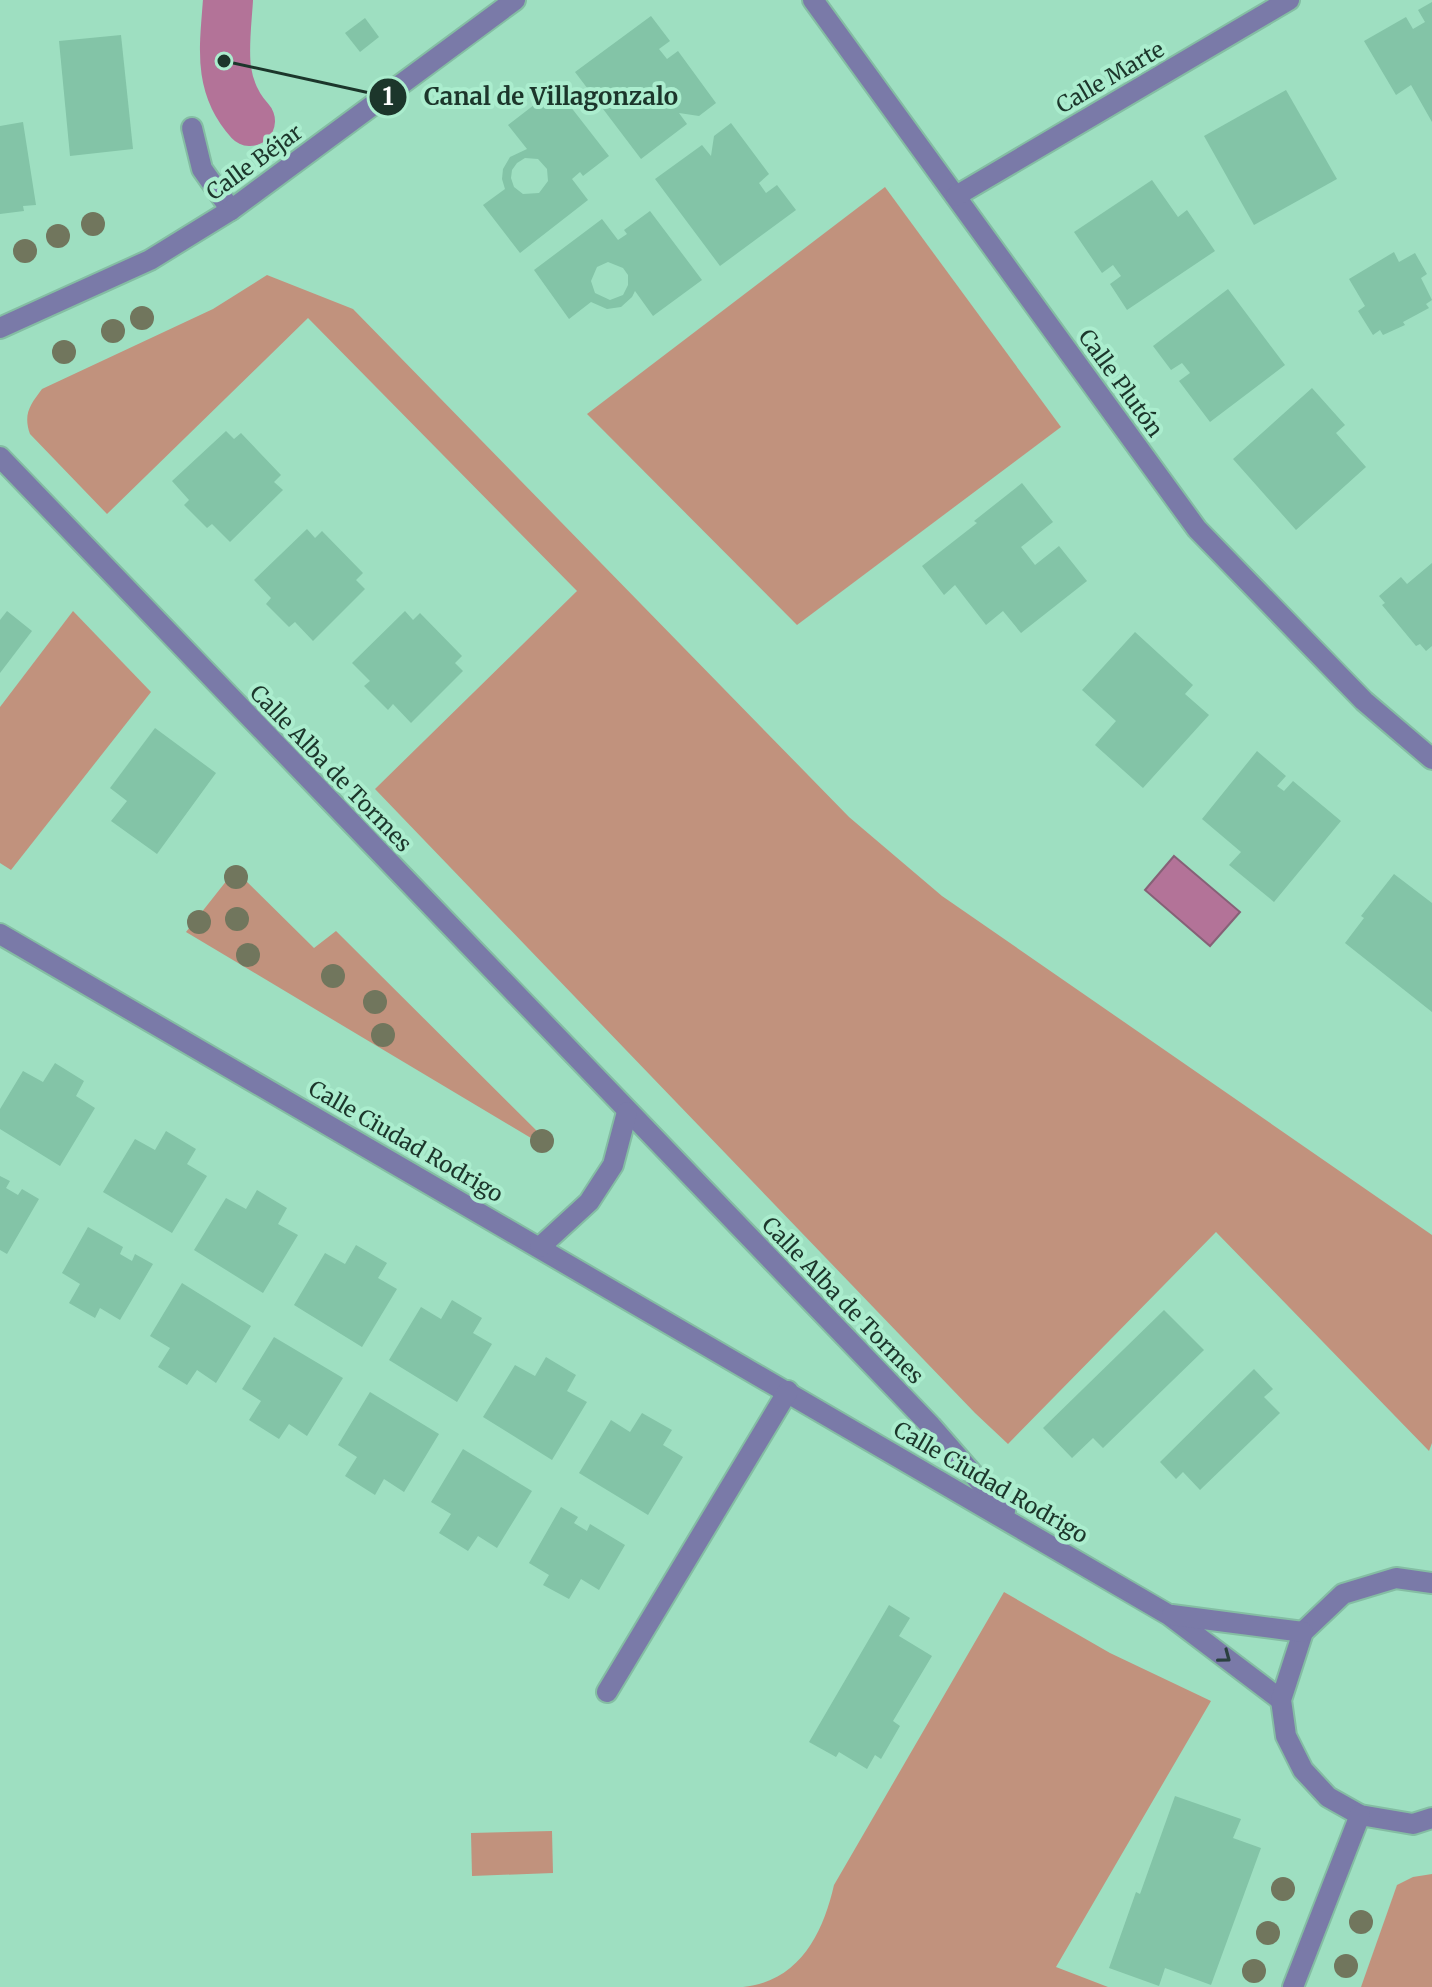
<svg xmlns="http://www.w3.org/2000/svg" width="1432" height="1987" viewBox="0 0 1432 1987" font-family="Merriweather,serif">
<style>
.green{fill:#c1927d}
.water{fill:#b37398;stroke:#866177;stroke-width:2}
.lines{fill:none;stroke-linecap:round;stroke-linejoin:round}
.canal{stroke:#b37398;stroke-width:50}
.building{fill:#83c4a7;fill-rule:evenodd}
.minor-casing{stroke:#84bda3;stroke-width:24}
.minor{stroke:#7a7aa8;stroke-width:20}
.tree{fill:#71765d}
.oneway{stroke:#2a403e}
.labels{text-anchor:middle;dominant-baseline:central;stroke-width:8;stroke-linejoin:round;paint-order:stroke}
.street-label{font-size:22px;fill:#1c362b;stroke:#abedce}
.leader{fill:none;stroke:#1c362b;stroke-width:3}
.callout-dot{fill:#1c362b;stroke:#abedce;stroke-width:3}
.mark-label{font-size:24px;text-anchor:middle;font-weight:bold;fill:#fff}
.callout-label{font-size:24px;text-anchor:middle;font-weight:bold;fill:#1c362b;stroke:#abedce;stroke-width:8;stroke-linejoin:round;paint-order:stroke}
</style>
<rect width="100%" height="100%" fill="#9edfc1"/>
<g class="green">
<polygon points="885,187 1061,427 797,625 587,414"/>
<path d="M267,275L353,309L849,817L942,896L1432,1235V1443L1429,1451L1216,1232L1008,1444L975,1413L375,789L577,591L308,318L107,514L30,434C23,414 30,405 42,389L213,309Z"/>
<polygon points="73,611 151,692 11,870 0,863 0,707"/>
<polygon points="235,870 314,948 336,931 549,1143 546,1147 186,932"/>
<path d="M1004,1592L1110,1653L1211,1701L1056,1967L1108,1987H743C800,1981 823,1933 834,1885Z"/>
<polygon points="552,1831 553,1873 472,1876 471,1833"/>
<polygon points="1432,1874 1432,1987 1361,1987 1397,1885 1413,1877"/>
</g>
<polygon class="water" points="1174,856 1240,912 1210,946 1145,890"/>
<g class="lines">
<path class="canal" d="M228,0C225,45 217,85 250,121"/>
</g>
<g class="building">
<polygon points="1432,2 1432,122 1411,85 1396,95 1364,41 1406,17 1413,29 1425,22 1418,10"/>
<polygon points="651,16 670,41 659,49 667,59 678,51 716,103 699,116 679,113 687,124 641,159 575,72"/>
<polygon points="365,18 379,37 360,52 345,33"/>
<polygon points="121,35 133,149 70,156 59,41"/>
<path d="M556,88L609,156L583,176L580,172L572,179L588,200L520,253L483,205L505,189L502,179L503,169L510,157L527,149L508,125ZM525,158L538,159L547,169L548,181L539,193L523,194L514,187L511,178L512,170L517,163Z"/>
<polygon points="1286,90 1337,179 1254,225 1204,136"/>
<polygon points="23,122 36,205 23,206 24,211 0,214 0,126"/>
<polygon points="731,123 769,174 759,183 766,193 777,185 796,210 720,266 655,179 702,145 711,156 714,136"/>
<polygon points="1152,180 1178,217 1187,210 1215,251 1127,310 1110,284 1121,276 1113,265 1102,273 1074,232"/>
<path d="M650,211L702,280L653,316L635,291L632,297L621,307L607,309L591,302L569,319L534,270L602,219L618,240L627,234L624,230ZM608,262L623,268L628,275V285L623,295L610,300L595,293L591,281L597,267Z"/>
<polygon points="1394,252 1399,262 1415,253 1427,274 1421,278 1432,300 1426,304 1429,308 1403,322 1405,325 1383,335 1380,330 1373,335 1358,311 1365,306 1349,279"/>
<polygon points="1228,289 1285,365 1210,422 1179,381 1190,373 1182,363 1171,370 1153,346"/>
<polygon points="1312,388 1345,425 1336,433 1366,467 1296,530 1233,459"/>
<polygon points="226,431 234,439 241,433 281,475 274,482 283,490 230,542 212,524 207,528 184,505 189,500 172,481"/>
<polygon points="1022,483 1053,522 1021,547 1035,565 1059,546 1087,581 1021,633 1003,611 986,625 955,585 944,595 922,566 977,523 974,521"/>
<polygon points="307,529 315,538 322,531 363,573 356,580 365,589 313,641 295,622 289,627 266,604 271,598 254,580"/>
<polygon points="1432,563 1432,646 1426,651 1420,644 1416,646 1382,605 1385,603 1379,596 1401,577 1407,584"/>
<polygon points="7,611 32,631 0,673 0,620"/>
<polygon points="405,611 413,620 420,613 462,656 455,663 463,671 411,723 393,704 388,710 364,686 370,681 352,663"/>
<polygon points="1135,632 1193,685 1185,694 1209,715 1143,788 1095,745 1116,721 1082,690"/>
<polygon points="155,728 216,773 157,854 111,821 127,801 110,788"/>
<polygon points="1257,751 1286,776 1277,786 1284,791 1293,781 1341,821 1274,902 1229,865 1241,852 1202,819"/>
<polygon points="1394,874 1432,903 1432,1012 1345,943 1364,918 1361,916"/>
<polygon points="55,1063 84,1081 76,1096 95,1108 60,1166 0,1129 0,1109 23,1071 43,1082"/>
<polygon points="166,1131 196,1149 187,1164 207,1176 172,1233 103,1192 135,1139 155,1150"/>
<polygon points="0,1176 10,1181 6,1188 18,1195 22,1189 39,1199 7,1254 0,1250"/>
<polygon points="257,1190 287,1208 278,1224 298,1235 263,1293 194,1250 226,1198 246,1209"/>
<polygon points="88,1227 123,1247 120,1254 132,1261 135,1254 153,1264 120,1320 100,1308 95,1318 69,1303 80,1284 62,1273"/>
<polygon points="356,1245 387,1263 378,1278 397,1289 362,1347 294,1305 325,1253 345,1264"/>
<polygon points="182,1283 251,1326 216,1383 197,1370 187,1385 158,1367 170,1348 150,1336"/>
<polygon points="452,1300 482,1318 473,1333 492,1344 457,1402 389,1360 421,1307 441,1319"/>
<polygon points="1164,1310 1204,1350 1103,1448 1093,1438 1072,1458 1043,1428"/>
<polygon points="274,1337 343,1378 307,1436 289,1424 279,1439 249,1420 261,1401 242,1389"/>
<polygon points="546,1357 576,1375 567,1391 587,1402 552,1460 483,1417 515,1365 535,1376"/>
<polygon points="1254,1369 1273,1389 1264,1397 1280,1413 1200,1490 1183,1472 1176,1479 1160,1462"/>
<polygon points="370,1392 439,1434 404,1492 384,1479 375,1495 345,1476 357,1457 338,1445"/>
<polygon points="642,1413 672,1430 663,1445 683,1457 648,1515 579,1473 611,1420 630,1432"/>
<polygon points="463,1449 532,1491 497,1548 478,1536 468,1551 439,1533 451,1514 431,1502"/>
<polygon points="561,1507 578,1517 574,1523 587,1531 590,1524 625,1545 599,1590 581,1579 569,1599 543,1585 549,1575 529,1563"/>
<polygon points="889,1605 910,1618 899,1636 932,1656 893,1721 900,1726 881,1759 875,1755 867,1769 839,1752 836,1757 809,1742"/>
<polygon points="1175,1796 1241,1819 1233,1838 1261,1848 1211,1985 1165,1968 1159,1986 1109,1968 1136,1892 1140,1894"/>
</g>
<g class="lines">
<g class="minor-casing">
<g id="minor">
<polyline points="813,0 1197,529 1364,701 1432,759"/>
<polyline points="192,128 202,169 231,210"/>
<polyline points="956,196 1289,0"/>
<polyline points="0,328 150,260 231,210 515,0"/>
<polyline points="0,457 931,1426 1005,1511"/>
<polyline points="0,934 1169,1615 1281,1700"/>
<polyline points="540,1247 589,1202 613,1165 627,1112"/>
<polyline points="1432,1583 1396,1578 1343,1594 1303,1632 1281,1700 1286,1736 1303,1770 1328,1797 1360,1815 1413,1824 1432,1818"/>
<polyline points="1172,1615 1303,1632"/>
<polyline points="607,1692 788,1391"/>
<polyline points="1293,1987 1360,1815"/>
</g>
</g>
<use href="#minor" class="minor"/>
</g>
<g class="tree">
<circle cx="93" cy="224" r="12"/>
<circle cx="58" cy="236" r="12"/>
<circle cx="25" cy="251" r="12"/>
<circle cx="142" cy="318" r="12"/>
<circle cx="113" cy="331" r="12"/>
<circle cx="64" cy="352" r="12"/>
<circle cx="236" cy="877" r="12"/>
<circle cx="237" cy="919" r="12"/>
<circle cx="199" cy="922" r="12"/>
<circle cx="248" cy="955" r="12"/>
<circle cx="333" cy="976" r="12"/>
<circle cx="375" cy="1002" r="12"/>
<circle cx="383" cy="1035" r="12"/>
<circle cx="542" cy="1141" r="12"/>
<circle cx="1283" cy="1889" r="12"/>
<circle cx="1361" cy="1922" r="12"/>
<circle cx="1268" cy="1933" r="12"/>
<circle cx="1346" cy="1966" r="12"/>
<circle cx="1254" cy="1971" r="12"/>
</g>
<defs><path id="oneway-chevron" d="M-2-3.5L2.5 0L-2 3.5" fill="none" stroke-width="1.6" stroke-linecap="round" stroke-linejoin="round" transform="scale(2)"/></defs>
<use class="oneway" href="#oneway-chevron" transform="translate(1225 1657) rotate(37)"/>
<g class="labels">
<g class="street-label">
<text transform="translate(1110 77) rotate(-30)">Calle Marte</text>
<text transform="translate(254 162) rotate(-36)">Calle Béjar</text>
<text transform="translate(1121 383) rotate(54)">Calle Plutón</text>
<text transform="translate(331 768) rotate(46)">Calle Alba de Tormes</text>
<text transform="translate(406 1141) rotate(30)">Calle Ciudad Rodrigo</text>
<text transform="translate(843 1300) rotate(46)">Calle Alba de Tormes</text>
<text transform="translate(991 1482) rotate(30)">Calle Ciudad Rodrigo</text>
</g>
</g>
<path class="leader" d="M224 61L388 97"/>
<g class="callout-dot">
<circle cx="224" cy="61" r="8"/>
<circle cx="388" cy="97" r="20"/>
</g>
<g class="mark-label">
<text x="388" y="105">1</text>
</g>
<g class="callout-label">
<text x="551" y="105">Canal de Villagonzalo</text>
</g>
</svg>
